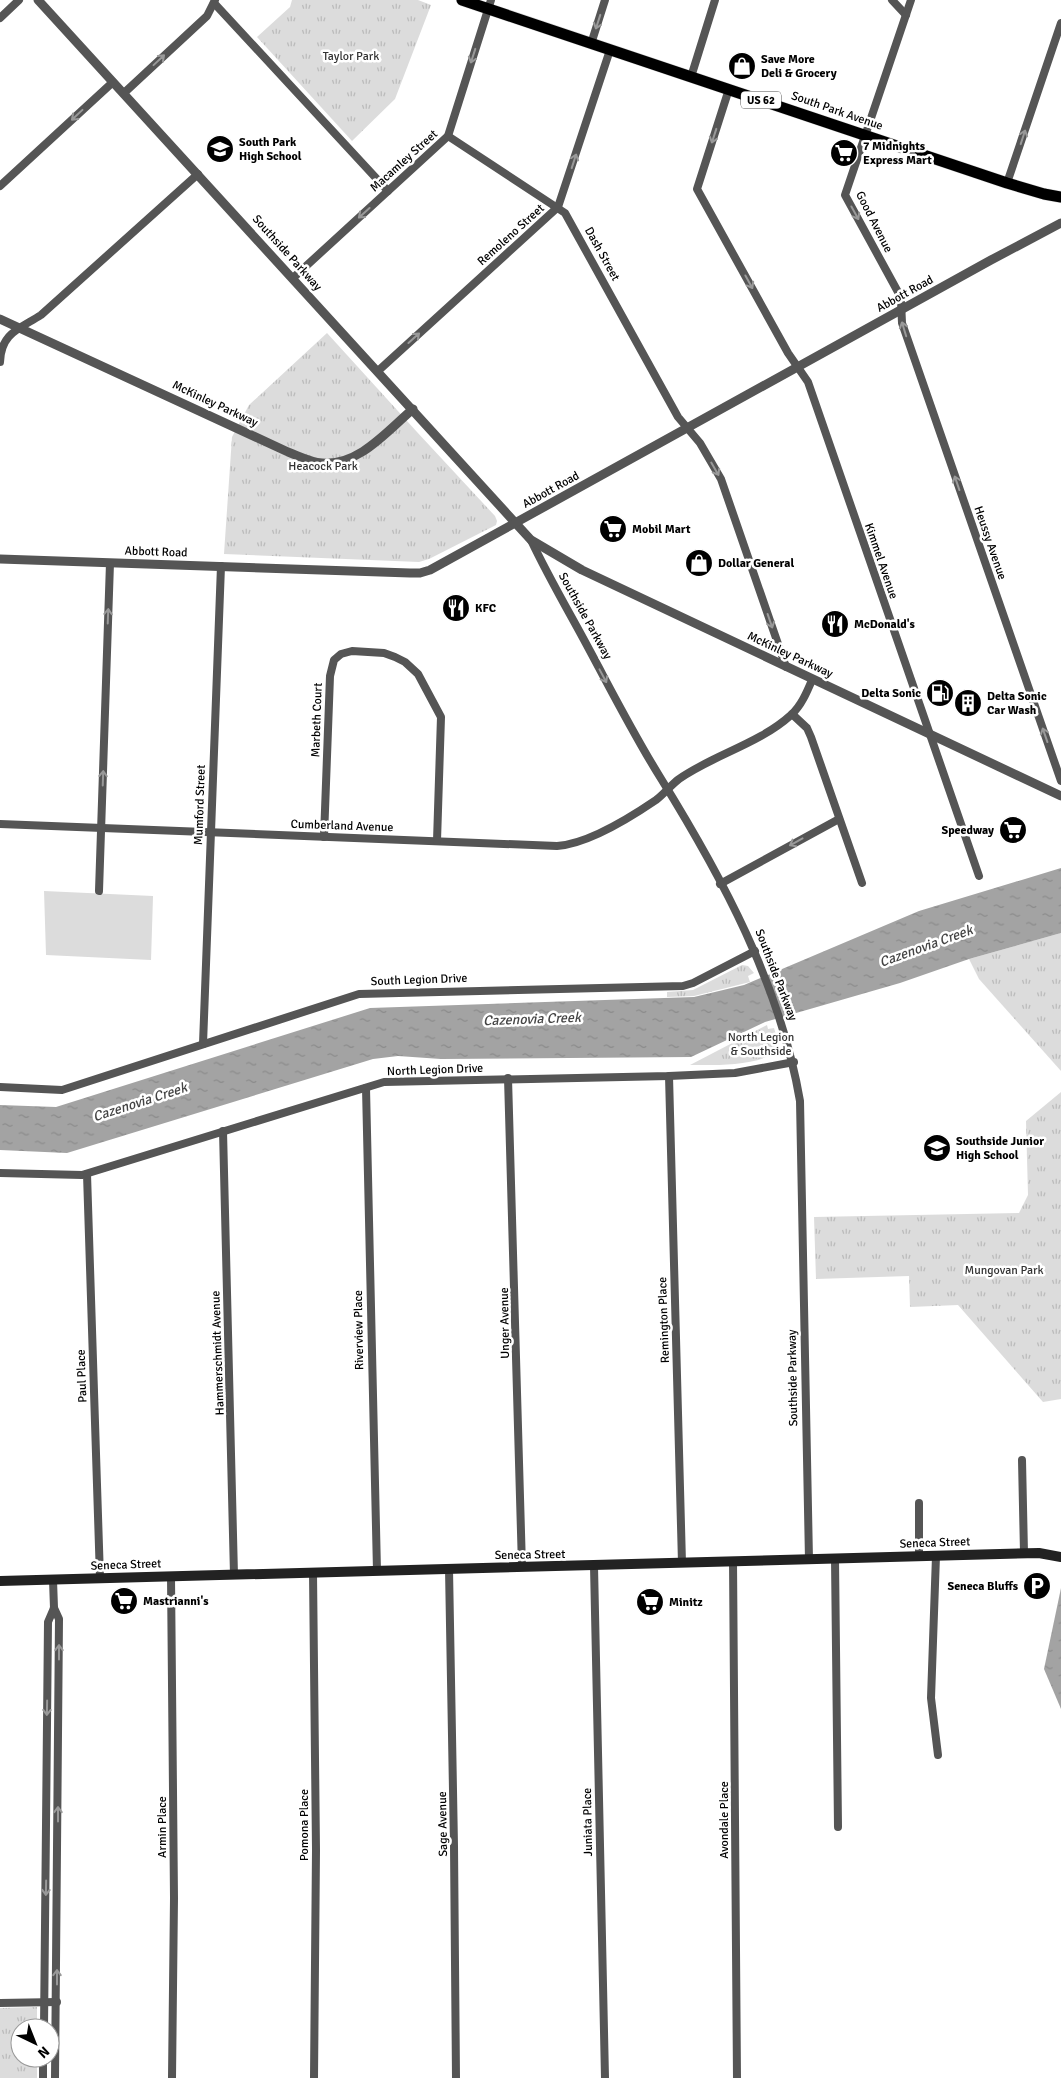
<svg xmlns="http://www.w3.org/2000/svg" width="1061" height="2078" viewBox="0 0 1061 2078" font-family="Signika,sans-serif">
<style>
.green{fill:#dcdcdc}
.park{fill:url(#park-tufts)}
.water{fill:url(#water-ripples)}
.lines{fill:none;stroke-linecap:round;stroke-linejoin:round}
.primary-casing{stroke:#dbdbdb;stroke-width:12}
.minor{stroke:#555;stroke-width:8}
.tertiary{stroke:#555;stroke-width:9}
.secondary{stroke:#222;stroke-width:10}
.primary{stroke:#000;stroke-width:11}
.oneway{stroke:#999}
.labels{text-anchor:middle;dominant-baseline:central;stroke-width:5;stroke-linejoin:round;paint-order:stroke}
.shield{fill:#fff;stroke:#4c4c4c;stroke-width:1}
.shield-label{font-size:11px;font-weight:bold;fill:#000}
.park-label{font-size:12px;fill:#333;stroke:#fff}
.poi-label{font-size:12px;font-weight:bold;fill:#000;stroke:#fff;text-anchor:start}
.street-label{font-size:12px;fill:#000;stroke:#fff}
.water-label{font-size:14px;font-style:italic;fill:#444;stroke:#fff}
</style>
<defs>
<pattern id="park-tufts" width="24" height="20" patternUnits="userSpaceOnUse" patternTransform="scale(1.25)"><rect width="24" height="20" fill="#dcdcdc"/><path d="M3 7l-1-3M5 7V3M7 7l1-3M15 17l-1-3M17 17v-4M19 17l1-3" fill="none" stroke="#bbb"/></pattern>
<pattern id="water-ripples" width="26" height="14" patternUnits="userSpaceOnUse" patternTransform="scale(1.25)"><rect width="26" height="14" fill="#a3a3a3"/><path d="M2 4q2-2 4 0t4 0M15 11q2-2 4 0t4 0" fill="none" stroke="#8b8b8b"/></pattern>
</defs>
<rect width="100%" height="100%" fill="#fff"/>
<polygon class="green" points="44,891 153,896 151,960 46,955"/>
<g class="park">
<polygon points="292,0 418,0 431,5 395,99 352,141 257,37 290,7"/>
<polygon points="327,333 417,432 495,516 497,521 496,525 429,559 419,562 224,554 232,437 249,405"/>
<polygon points="1061,933 1061,1071 979,979 969,959"/>
<polygon points="742,965 748,966 754,973 748,976 750,982 694,996 667,997 667,992 693,990"/>
<path d="M767,1025L768,1029L774,1028L780,1048C762,1067 715,1065 690,1065Z"/>
<polygon points="1061,1092 1061,1399 1043,1402 958,1305 910,1307 909,1276 816,1279 814,1217 1019,1213 1028,1195 1026,1121"/>
<polygon points="37,2007 37,2028 20,2028 20,2058 37,2058 37,2078 0,2078 0,2008"/>
</g>
<g class="water">
<polygon points="1061,868 1061,933 969,959 900,983 765,1022 691,1057 441,1059 398,1056 373,1059 67,1153 0,1150 0,1105 56,1107 370,1008 694,997 744,985 919,911"/>
<polygon points="1061,1588 1061,1709 1044,1669"/>
</g>
<g class="lines">
<g class="primary-casing">
<polyline id="primary" points="462,0 1007,183 1044,194 1061,197"/>
</g>
<g class="minor">
<polyline points="892,0 906,15"/>
<polyline points="911,0 845,195 898,292 901,301 902,323 1061,781"/>
<polyline points="214,3 388,191"/>
<polyline points="0,18 19,0"/>
<polyline points="591,44 605,0"/>
<polyline points="691,77 715,0"/>
<polyline points="729,89 697,189 788,353 808,382 979,876"/>
<polyline points="124,93 207,16 215,0"/>
<polyline points="448,136 565,213 678,417 700,443 721,479 786,667"/>
<polyline points="1007,183 1061,23"/>
<polyline points="0,186 113,82"/>
<polyline points="293,278 448,136 491,0"/>
<path d="M0,362C1,333 19,329 41,315L198,174"/>
<polyline points="378,371 558,207 610,50"/>
<path d="M531,540C547,574 565,605 583,638C608,684 632,732 660,777C722,877 780,984 800,1101L809,1560"/>
<polyline points="792,714 807,728 811,737 862,883"/>
<path d="M0,824L557,846C587,844 631,817 656,800C664,794 671,785 679,779C713,755 759,744 791,715C801,706 807,692 812,680"/>
<polyline points="324,837 330,676 334,660 341,654 352,651 384,653 395,657 405,662 418,674 441,717 437,841"/>
<polyline points="720,884 839,819"/>
<polyline points="99,891 110,563"/>
<polyline points="203,1044 221,566"/>
<polyline points="669,1076 682,1563"/>
<polyline points="508,1078 522,1567"/>
<polyline points="0,1087 62,1090 359,994 683,986 693,983 755,951"/>
<polyline points="366,1088 377,1571"/>
<polyline points="223,1131 234,1575"/>
<polyline points="0,1173 82,1175 384,1082 669,1076 735,1073 794,1062"/>
<polyline points="87,1174 100,1578"/>
<polyline points="1022,1460 1024,1553"/>
<polyline points="919,1503 919,1556"/>
<polyline points="936,1556 931,1698 938,1755"/>
<polyline points="835,1559 838,1827"/>
<polyline points="733,1561 737,2078"/>
<polyline points="594,1566 605,2078"/>
<polyline points="449,1569 454,1846 456,2078"/>
<polyline points="313,1573 316,1850 314,2078"/>
<polyline points="171,1577 174,1898 172,2078"/>
<polyline points="54,1608 59,1619 55,2078"/>
<polyline points="0,2003 57,2002"/>
<polyline points="44,2028 48,1622 54,1608 53,1580"/>
<polyline points="43,2078 43,2058"/>
</g>
<g class="tertiary">
<polyline points="38,0 531,540 582,570 1061,796"/>
<path d="M0,319L288,452C299,456 310,462 322,463C359,466 387,431 413,409"/>
<polyline points="0,559 410,573 420,573 430,570 991,260 1061,223"/>
</g>
<polyline class="secondary" points="0,1581 1039,1553 1061,1557"/>
<use href="#primary" class="primary"/>
</g>
<defs><path id="oneway-shaft" d="M-6 0H5M1.5-3L5.5 0L1.5 3" fill="none" stroke-width="1.6" stroke-linecap="round" stroke-linejoin="round" transform="scale(1.25)"/></defs>
<g class="oneway">
<use href="#oneway-shaft" transform="translate(598 22) rotate(108)"/>
<use href="#oneway-shaft" transform="translate(473 56) rotate(108)"/>
<use href="#oneway-shaft" transform="translate(159 60) rotate(-43)"/>
<use href="#oneway-shaft" transform="translate(77 115) rotate(137)"/>
<use href="#oneway-shaft" transform="translate(714 136) rotate(108)"/>
<use href="#oneway-shaft" transform="translate(1023 137) rotate(-72)"/>
<use href="#oneway-shaft" transform="translate(574 161) rotate(-72)"/>
<use href="#oneway-shaft" transform="translate(364 213) rotate(138)"/>
<use href="#oneway-shaft" transform="translate(855 213) rotate(61)"/>
<use href="#oneway-shaft" transform="translate(749 282) rotate(61)"/>
<use href="#oneway-shaft" transform="translate(904 329) rotate(-107)"/>
<use href="#oneway-shaft" transform="translate(414 338) rotate(-42)"/>
<use href="#oneway-shaft" transform="translate(715 469) rotate(60)"/>
<use href="#oneway-shaft" transform="translate(957 483) rotate(-109)"/>
<use href="#oneway-shaft" transform="translate(108 616) rotate(-88)"/>
<use href="#oneway-shaft" transform="translate(770 621) rotate(71)"/>
<use href="#oneway-shaft" transform="translate(603 676) rotate(62)"/>
<use href="#oneway-shaft" transform="translate(1045 735) rotate(-109)"/>
<use href="#oneway-shaft" transform="translate(103 778) rotate(-88)"/>
<use href="#oneway-shaft" transform="translate(796 842) rotate(151)"/>
<use href="#oneway-shaft" transform="translate(59 1652) rotate(-90)"/>
<use href="#oneway-shaft" transform="translate(47 1708) rotate(91)"/>
<use href="#oneway-shaft" transform="translate(58 1814) rotate(-90)"/>
<use href="#oneway-shaft" transform="translate(46 1888) rotate(91)"/>
<use href="#oneway-shaft" transform="translate(57 1977) rotate(-90)"/>
</g>
<defs>
<g id="shop-disc" transform="scale(1.4375)"><circle r="9.5" fill="#000" stroke="#fff"/><path d="M-5-2.5h2.3a2.7 3.5 0 0 1 5.4 0H5L5.5 6h-11ZM-1.5-2.5h3a1.5 2.3 0 0 0-3 0Z" fill="#fff"/></g>
<g id="school-disc" transform="scale(1.4375)"><circle r="9.5" fill="#000" stroke="#fff"/><path d="M0-5L7-2L0 1L-7-2ZM-4 1L0 2.5L4 1V4Q0 6-4 4Z" fill="#fff"/></g>
<g id="supermarket-disc" transform="scale(1.4375)"><circle r="9.5" fill="#000" stroke="#fff"/><path d="M-6-5.5h2.5l.6 2H6L4.5 2H-2.5L-4.4-4H-6ZM-1.5 3.2a1.3 1.3 0 1 0 .1 0ZM3 3.2a1.3 1.3 0 1 0 .1 0Z" fill="#fff"/></g>
<g id="restaurant-disc" transform="scale(1.4375)"><circle r="9.5" fill="#000" stroke="#fff"/><path d="M-5-6h1v4h1v-4h1v4h1v-4h1v5L-1.5 .5V6h-2V.5L-5-1ZM5-6V6H3V1.5H1.5Q1.5-4 5-6Z" fill="#fff"/></g>
<g id="fuel-disc" transform="scale(1.4375)"><circle r="9.5" fill="#000" stroke="#fff"/><path d="M-5.5-6h7V0h2V4h1.3V-2.5L3-4.5l.8-.8L6-3V5H2.5V1h-1V6h-7ZM-4.2-4.7v3.2H.2V-4.7Z" fill="#fff"/></g>
<g id="building-disc" transform="scale(1.4375)"><circle r="9.5" fill="#000" stroke="#fff"/><path d="M-4-6H4V6H1V3H-1V6H-4ZM-2.5-4.3h1.7v1.8h-1.7ZM.8-4.3h1.7v1.8H.8ZM-2.5-1h1.7V.8h-1.7ZM.8-1h1.7V.8H.8Z" fill="#fff"/></g>
<g id="parking-disc" transform="scale(1.4375)"><circle r="9.5" fill="#000" stroke="#fff"/><path d="M-3.5-5.5H1a3.5 3.5 0 0 1 0 7H-1V5.5H-3.5ZM-1-3.4V-.6H.8a1.4 1.4 0 0 0 0-2.8Z" fill="#fff"/></g>
</defs>
<g fill-rule="evenodd">
<use href="#shop-disc" x="742" y="66"/>
<use href="#school-disc" x="220" y="149"/>
<use href="#supermarket-disc" x="844" y="153"/>
<use href="#supermarket-disc" x="613" y="529"/>
<use href="#shop-disc" x="699" y="563"/>
<use href="#restaurant-disc" x="456" y="608"/>
<use href="#restaurant-disc" x="835" y="624"/>
<use href="#fuel-disc" x="940" y="693"/>
<use href="#building-disc" x="968" y="703"/>
<use href="#supermarket-disc" x="1013" y="830"/>
<use href="#school-disc" x="937" y="1148"/>
<use href="#parking-disc" x="1037" y="1586"/>
<use href="#supermarket-disc" x="124" y="1601"/>
<use href="#supermarket-disc" x="650" y="1602"/>
</g>
<g class="labels">
<rect class="shield" x="741" y="91.5" width="40" height="17" rx="4"/>
<g class="shield-label">
<text x="761" y="100">US 62</text>
</g>
<g class="park-label">
<text x="351" y="56">Taylor Park</text>
<text x="323" y="466">Heacock Park</text>
<text x="761" y="1037">North Legion<tspan x="761" dy="14">&amp; Southside</tspan></text>
<text x="1004" y="1270">Mungovan Park</text>
</g>
<g class="poi-label">
<text x="761" y="59">Save More<tspan x="761" dy="14">Deli &amp; Grocery</tspan></text>
<text x="239" y="142">South Park<tspan x="239" dy="14">High School</tspan></text>
<text x="863" y="146">7 Midnights<tspan x="863" dy="14">Express Mart</tspan></text>
<text x="632" y="529">Mobil Mart</text>
<text x="718" y="563">Dollar General</text>
<text x="475" y="608">KFC</text>
<text x="854" y="624">McDonald's</text>
<text x="921" y="693" text-anchor="end">Delta Sonic</text>
<text x="987" y="696">Delta Sonic<tspan x="987" dy="14">Car Wash</tspan></text>
<text x="994" y="830" text-anchor="end">Speedway</text>
<text x="956" y="1141">Southside Junior<tspan x="956" dy="14">High School</tspan></text>
<text x="1018" y="1586" text-anchor="end">Seneca Bluffs</text>
<text x="143" y="1601">Mastrianni's</text>
<text x="669" y="1602">Minitz</text>
</g>
<g class="street-label">
<text transform="translate(837 111) rotate(19)">South Park Avenue</text>
<text transform="translate(404 161) rotate(-42)">Macamley Street</text>
<text transform="translate(874 222) rotate(63)">Good Avenue</text>
<text transform="translate(511 235) rotate(-42)">Remoleno Street</text>
<text transform="translate(287 253) rotate(48)">Southside Parkway</text>
<text transform="translate(602 254) rotate(61)">Dash Street</text>
<text transform="translate(905 294) rotate(-29)">Abbott Road</text>
<text transform="translate(215 404) rotate(25)">McKinley Parkway</text>
<text transform="translate(551 490) rotate(-29)">Abbott Road</text>
<text transform="translate(990 543) rotate(71)">Heussy Avenue</text>
<text transform="translate(156 552) rotate(2)">Abbott Road</text>
<text transform="translate(881 561) rotate(71)">Kimmel Avenue</text>
<text transform="translate(585 616) rotate(61)">Southside Parkway</text>
<text transform="translate(790 655) rotate(25)">McKinley Parkway</text>
<text transform="translate(317 720) rotate(-88)">Marbeth Court</text>
<text transform="translate(200 805) rotate(-88)">Mumford Street</text>
<text transform="translate(342 826) rotate(2)">Cumberland Avenue</text>
<text transform="translate(776 975) rotate(69)">Southside Parkway</text>
<text transform="translate(419 980) rotate(-2)">South Legion Drive</text>
<text transform="translate(435 1070) rotate(-2)">North Legion Drive</text>
<text transform="translate(664 1320) rotate(-92)">Remington Place</text>
<text transform="translate(505 1323) rotate(-91)">Unger Avenue</text>
<text transform="translate(359 1330) rotate(-91)">Riverview Place</text>
<text transform="translate(218 1353) rotate(-92)">Hammerschmidt Avenue</text>
<text transform="translate(82 1376) rotate(-92)">Paul Place</text>
<text transform="translate(793 1378) rotate(-91)">Southside Parkway</text>
<text transform="translate(935 1543) rotate(-2)">Seneca Street</text>
<text transform="translate(530 1555) rotate(-1)">Seneca Street</text>
<text transform="translate(126 1565) rotate(-2)">Seneca Street</text>
<text transform="translate(724 1820) rotate(-90)">Avondale Place</text>
<text transform="translate(588 1822) rotate(-91)">Juniata Place</text>
<text transform="translate(443 1824) rotate(-91)">Sage Avenue</text>
<text transform="translate(304 1825) rotate(-90)">Pomona Place</text>
<text transform="translate(162 1827) rotate(-90)">Armin Place</text>
</g>
<g class="water-label">
<text transform="translate(926 946) rotate(-20)">Cazenovia Creek</text>
<text transform="translate(532 1019) rotate(-2)">Cazenovia Creek</text>
<text transform="translate(140 1102) rotate(-18)">Cazenovia Creek</text>
</g>
</g>
<g transform="translate(35 2043) rotate(137)"><circle r="24" fill="#ffffff" stroke="#999999"/>
<path d="M0-4L9 19L0 12L-9 19Z" fill="#000000"/>
<text y="-8" font-size="14" font-weight="bold" text-anchor="middle" fill="#000000">N</text>
</g>
</svg>
